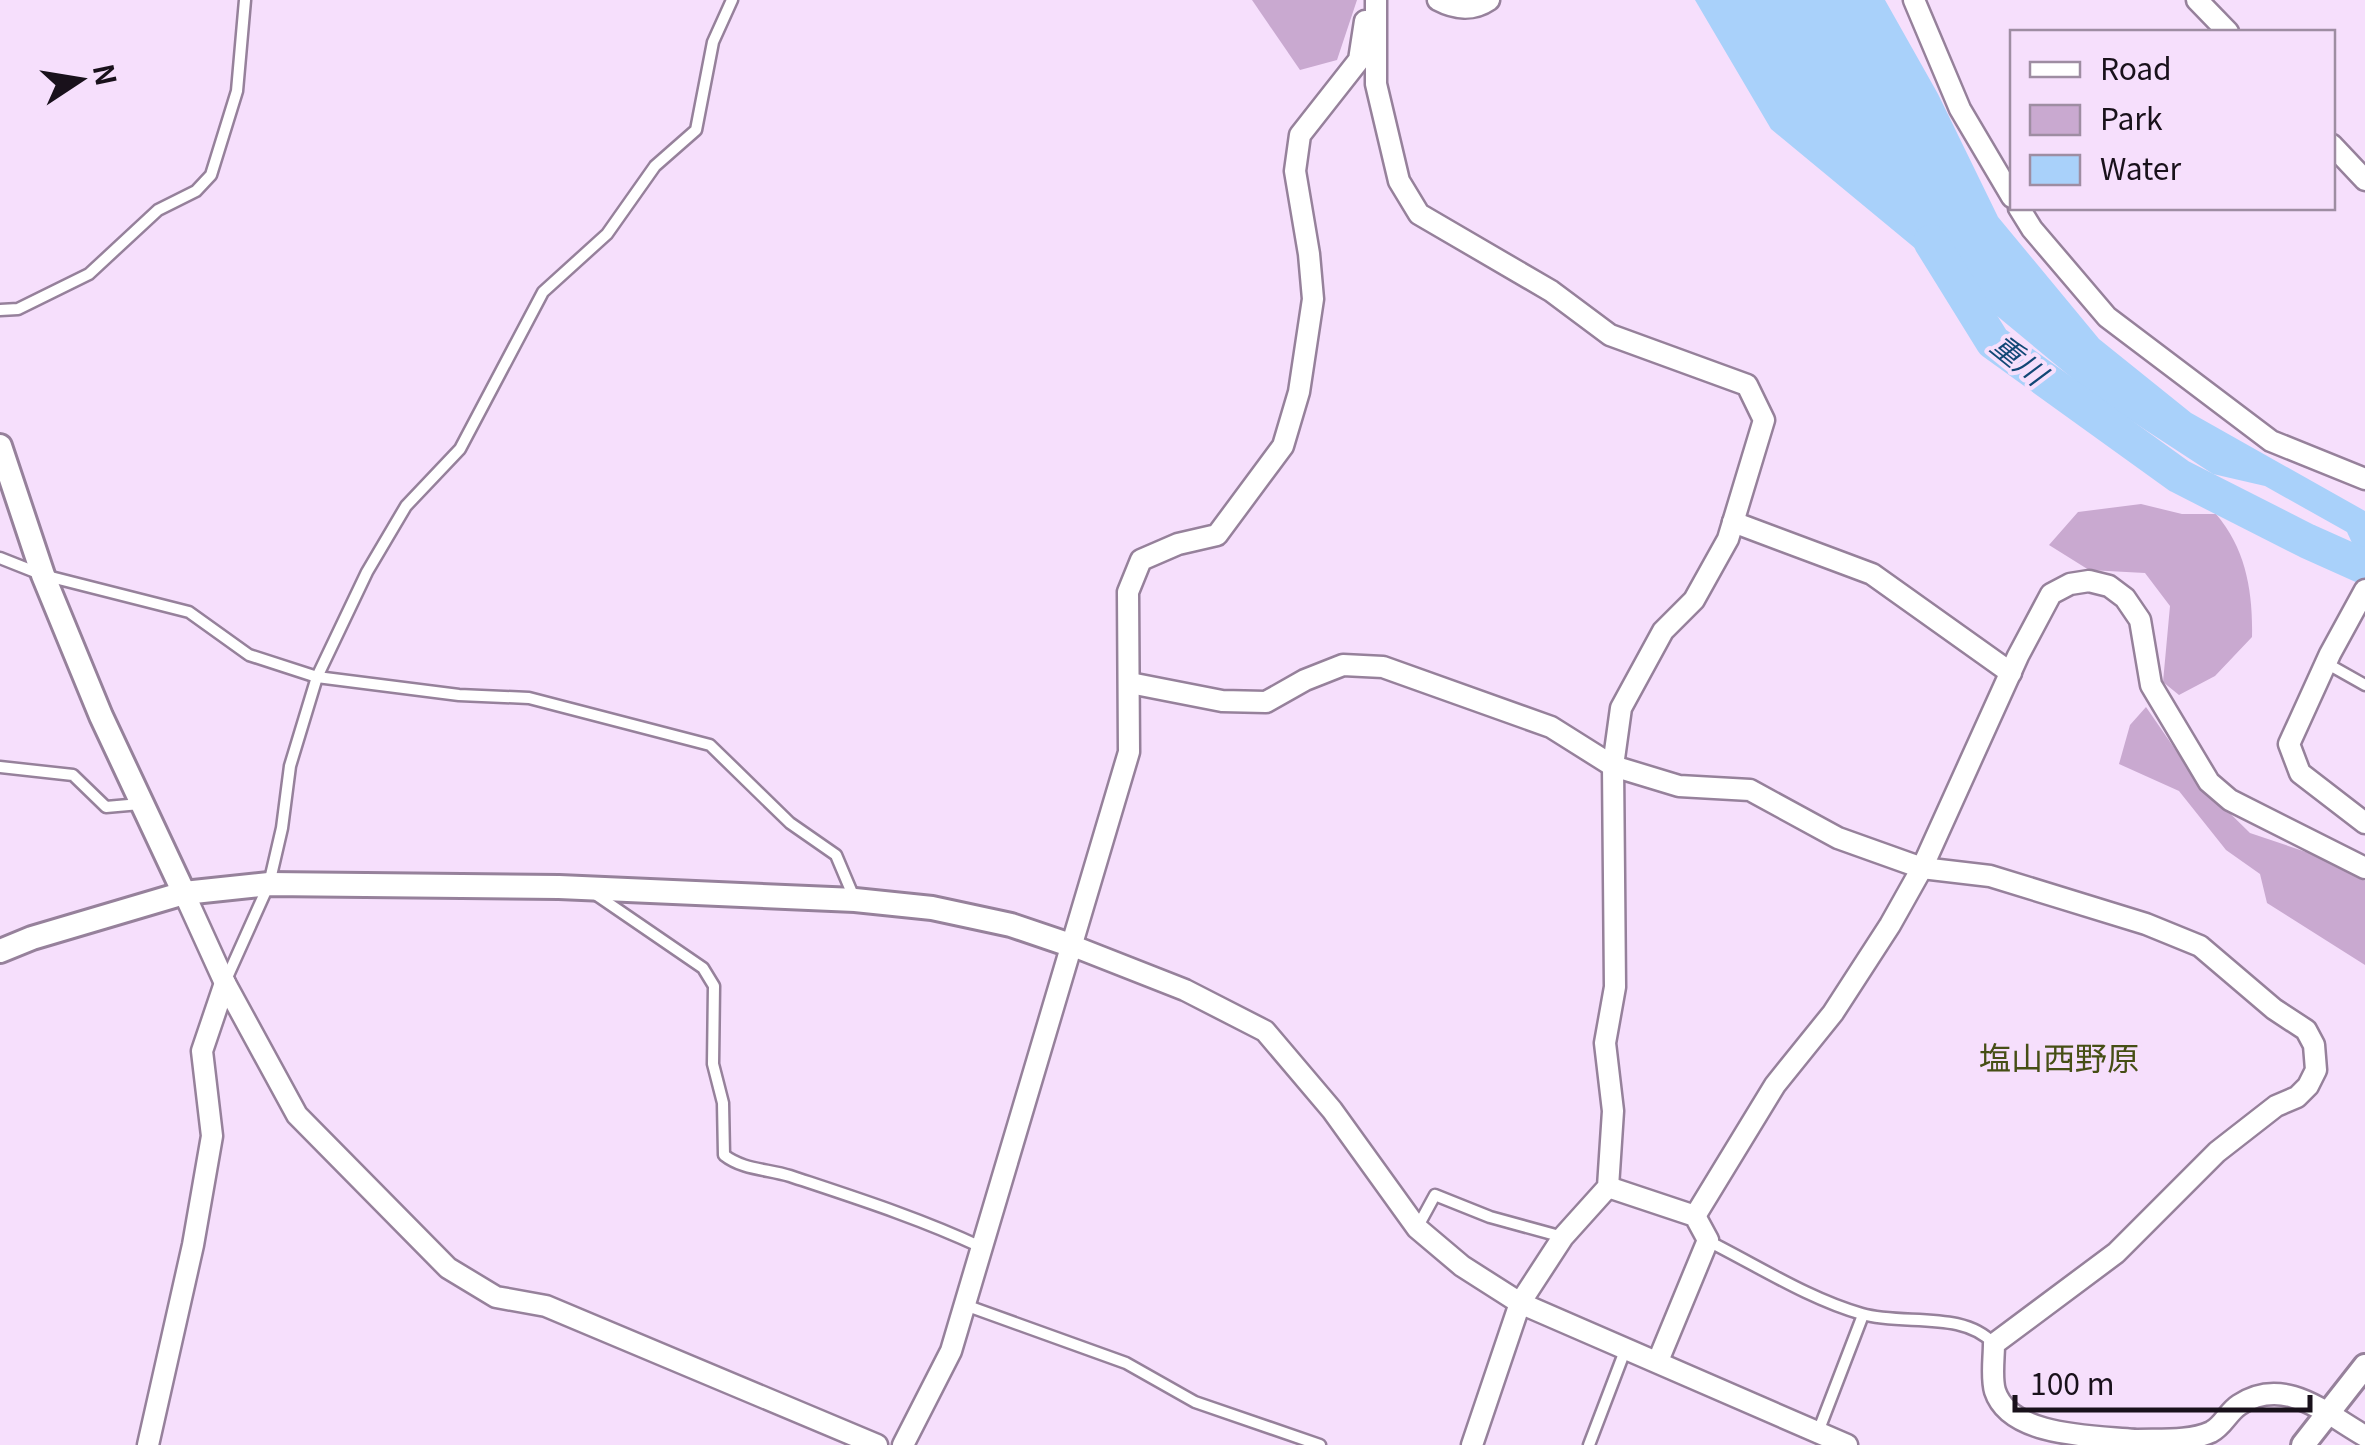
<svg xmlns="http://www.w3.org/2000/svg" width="2365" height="1445" viewBox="0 0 2365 1445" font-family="Georgia,'Noto Sans JP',serif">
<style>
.green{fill:#c9a9d0}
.water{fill:#a9d1fa}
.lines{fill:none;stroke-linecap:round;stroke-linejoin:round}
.river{stroke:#a9d1fa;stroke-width:35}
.service-casing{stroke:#96819b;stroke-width:15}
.minor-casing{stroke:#96819b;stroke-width:25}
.tertiary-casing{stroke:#96819b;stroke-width:28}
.service{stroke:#fff;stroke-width:10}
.minor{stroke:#fff;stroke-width:20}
.tertiary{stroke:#fff;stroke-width:22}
.labels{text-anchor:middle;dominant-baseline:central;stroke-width:8;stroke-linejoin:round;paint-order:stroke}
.water-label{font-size:30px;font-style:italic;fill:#124876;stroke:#f6dffc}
.quarter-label{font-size:32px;fill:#464e15;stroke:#f6dffc}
</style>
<rect width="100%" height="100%" fill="#f6dffc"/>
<g class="green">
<polygon points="1252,0 1357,0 1337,60 1300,70"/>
<path d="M2141,504L2182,514H2216C2246,549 2253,592 2252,637L2215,676L2179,695L2163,682L2170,606L2145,573L2089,570L2049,545L2078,512Z"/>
<polygon points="2146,707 2197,781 2250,833 2312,854 2365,881 2365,965 2267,903 2260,874 2226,850 2179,791 2119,764 2130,725"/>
</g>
<polygon class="water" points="1695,0 1885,0 1938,94 1998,217 2099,339 2191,413 2365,511 2365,571 2347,532 2265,486 2213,474 2095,397 1771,129"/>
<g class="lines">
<polyline class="river" points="1931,242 1993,342 2179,476 2307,541 2365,567"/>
<g class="service-casing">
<g id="service">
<polyline points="0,310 18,309 89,274 158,210 196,191 211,175 237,91 245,0"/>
<polyline points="0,558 43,575 189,612 249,655 317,677 459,695 529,698 710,745 790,823 836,855 855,900"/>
<polyline points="2326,663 2365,685"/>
<polyline points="0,767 73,775 106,807 140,804"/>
<path d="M595,894L703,968L714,986L713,1064L723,1103L724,1155C743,1170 768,1169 790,1176C856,1198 919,1218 981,1247"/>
<polyline points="225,982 269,884 282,828 290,766 317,677 367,572 406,506 460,449 543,292 607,234 655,166 696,130 713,42 732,0"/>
<polyline points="1417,1228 1435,1195 1490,1217 1563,1237"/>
<path d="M1708,1241C1758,1266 1809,1299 1862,1314C1904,1326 1963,1310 1994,1344"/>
<polyline points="965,1305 1126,1363 1195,1402 1320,1445"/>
<polyline points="1818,1432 1863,1315"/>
<polyline points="1589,1445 1626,1348"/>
</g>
</g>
<g class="minor-casing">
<g id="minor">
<polyline points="1376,0 1376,84 1399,181 1419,214 1551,291 1610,335 1747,385 1764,420 1728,539 1694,600 1663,631 1621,708 1613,766 1615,987 1605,1043 1613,1111 1608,1187 1563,1237 1520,1303 1472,1445"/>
<path d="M1438,0C1455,9 1473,11 1489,0"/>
<polyline points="1914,0 1960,109 2012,197"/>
<polyline points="2197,0 2228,32"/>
<polyline points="2332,145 2365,180"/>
<polyline points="2019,208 2032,229 2107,317 2271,441 2365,479"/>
<polyline points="1733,522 1872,574 2011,673"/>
<polyline points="2365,590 2330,654 2289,744 2300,773 2365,823"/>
<path d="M1130,683L1222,701L1266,702L1305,680L1343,665L1383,667L1551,727L1613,766L1679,786L1750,790L1838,838L1922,868L1990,876L2146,924L2200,946L2274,1009L2306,1030L2314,1045L2316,1070L2308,1086L2297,1097L2276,1106L2217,1152L2116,1253L1994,1344C1994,1358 1991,1378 1995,1391C2010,1437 2094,1436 2134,1440L2135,1445"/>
<polyline points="184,893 225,983 297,1115 448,1268 496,1297 546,1306 877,1445"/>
<polyline points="1073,946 1185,990 1265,1031 1332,1110 1417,1228 1462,1266 1520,1303 1847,1445"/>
<polyline points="1608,1187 1695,1216 1708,1240 1658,1361"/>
<polyline points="1695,1216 1775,1085 1833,1013 1890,925 1922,868 2018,656 2051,594 2070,584 2089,581 2109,586 2125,598 2140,620 2151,685 2209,782 2230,800 2365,868"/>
<path d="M2134,1440C2159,1439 2189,1442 2211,1432C2223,1426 2228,1412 2239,1405C2284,1375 2325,1413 2365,1436"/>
<polyline points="148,1445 193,1245 212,1136 202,1051 225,983"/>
<polyline points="903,1445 951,1351 1129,752 1128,592 1141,560 1178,544 1217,535 1283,446 1299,392 1313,299 1309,254 1295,171 1300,135 1359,60 1365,21"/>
</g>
</g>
<g class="tertiary-casing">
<g id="tertiary">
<polyline points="0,446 43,575 101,716 184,893"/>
<polyline points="0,951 32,938 184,893 269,884 559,887 855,900 932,908 1011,925 1073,946"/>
<polyline points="2303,1445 2365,1366"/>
</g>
</g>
<use href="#service" class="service"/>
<use href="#minor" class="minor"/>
<use href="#tertiary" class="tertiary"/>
</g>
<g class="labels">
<g class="water-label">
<text transform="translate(2020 358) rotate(39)">重川</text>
</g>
<g class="quarter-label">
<text x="2059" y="1056">塩山西野原</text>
</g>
</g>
<rect x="2010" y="30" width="325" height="180" fill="#f6dffc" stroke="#9e8da2" stroke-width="2.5"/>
<rect x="2030" y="62" width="50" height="15" fill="#ffffff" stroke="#9e8da2" stroke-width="2.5"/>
<text x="2100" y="80" font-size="30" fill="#19111b">Road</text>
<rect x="2030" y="105" width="50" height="30" fill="#c9a9d0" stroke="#9e8da2" stroke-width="2.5"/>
<text x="2100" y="130" font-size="30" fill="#19111b">Park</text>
<rect x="2030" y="155" width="50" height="30" fill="#a9d1fa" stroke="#9e8da2" stroke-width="2.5"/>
<text x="2100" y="180" font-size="30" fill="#19111b">Water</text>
<g transform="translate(80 80) rotate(78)" stroke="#f6dffc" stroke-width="8" paint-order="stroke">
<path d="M0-8L18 38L0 25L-18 38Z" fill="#19111b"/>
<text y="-15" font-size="28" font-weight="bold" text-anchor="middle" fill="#19111b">N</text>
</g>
<path d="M2015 1395v15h295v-15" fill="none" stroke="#19111b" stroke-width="5"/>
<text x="2030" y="1395" font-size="30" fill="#19111b" stroke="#f6dffc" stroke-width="8" paint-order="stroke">100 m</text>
</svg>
